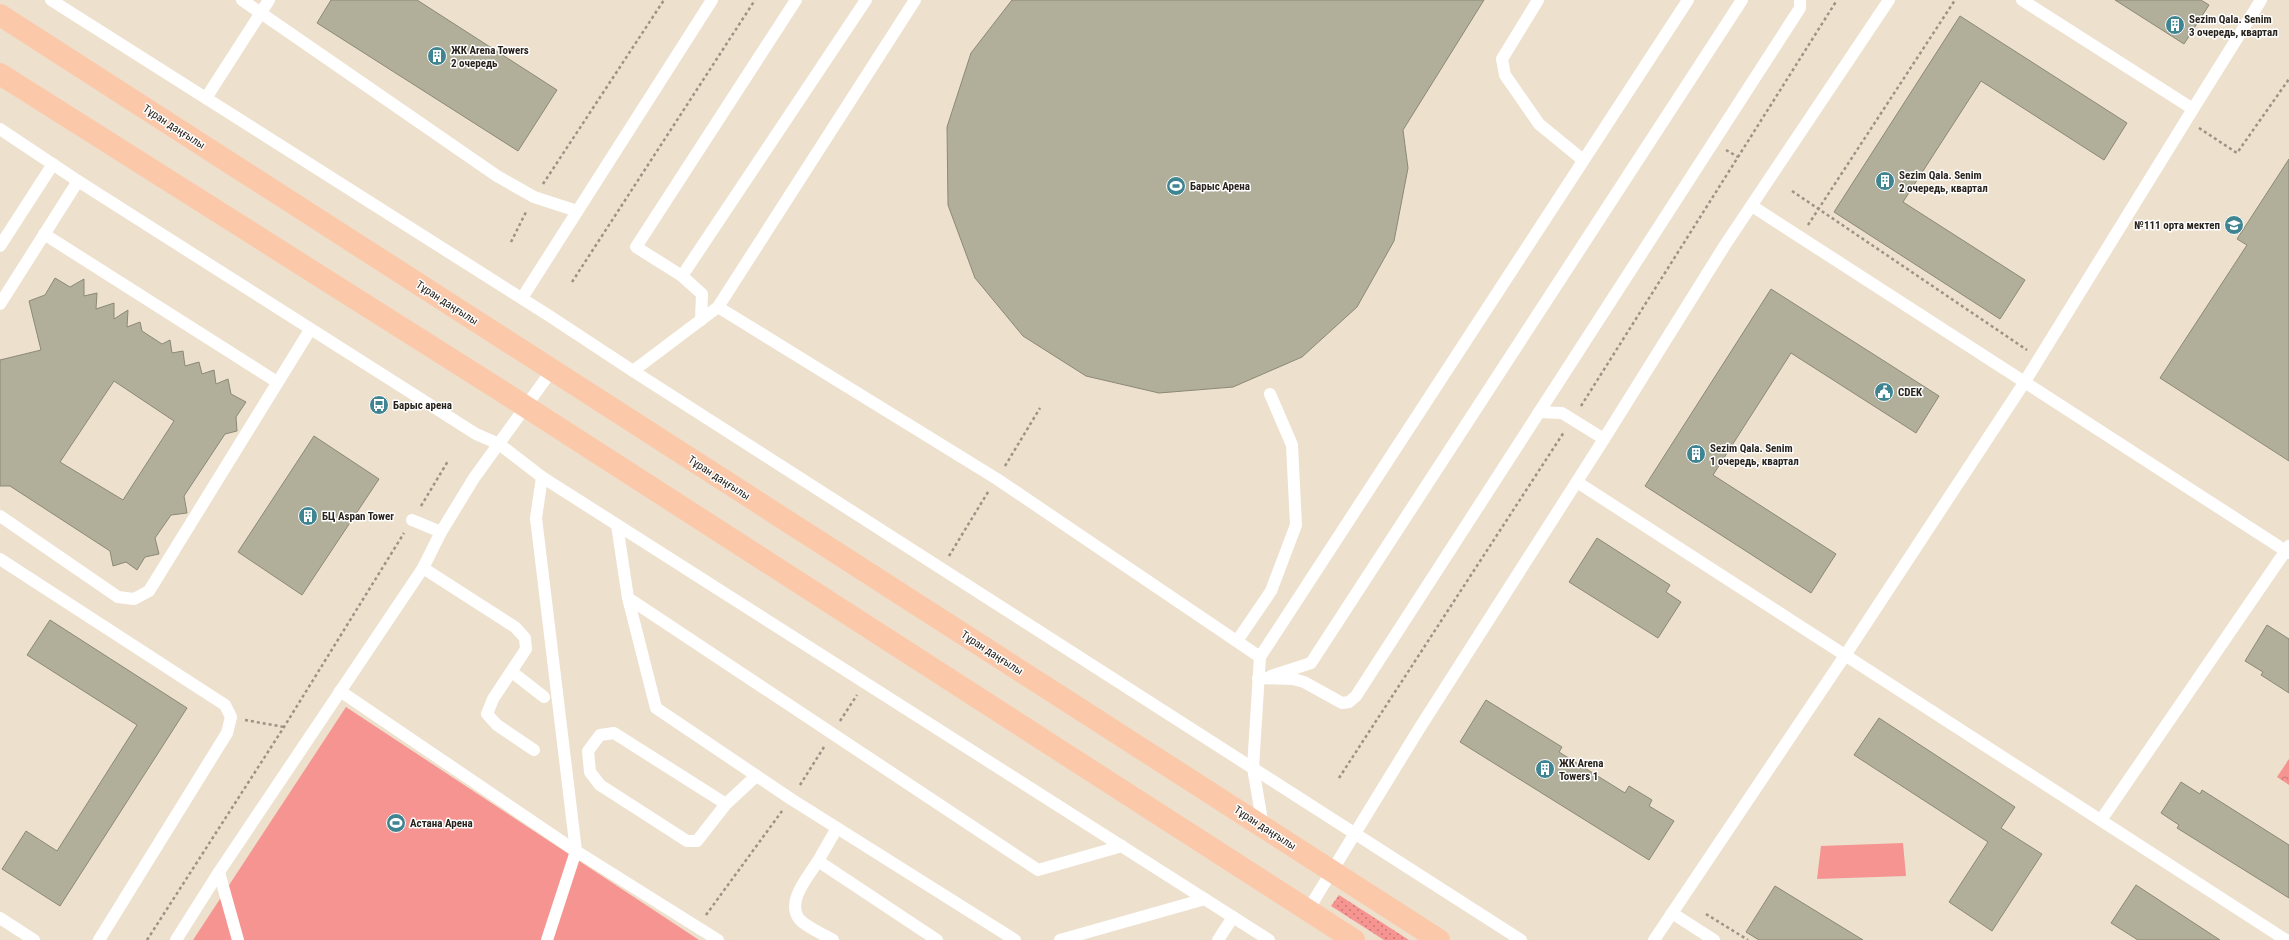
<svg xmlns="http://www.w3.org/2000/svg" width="2289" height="940" viewBox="0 0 2289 940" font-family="'Roboto Condensed',sans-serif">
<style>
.grass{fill:url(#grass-dots)}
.forest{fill:url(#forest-crowns)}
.pitch{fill:#f69491}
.building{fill:#b1af9a;stroke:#8b8976;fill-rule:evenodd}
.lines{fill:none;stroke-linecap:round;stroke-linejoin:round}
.path{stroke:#9d9385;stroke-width:2.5;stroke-dasharray:3 3;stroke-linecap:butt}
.lane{stroke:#fff;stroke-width:12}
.primary{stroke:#fcc8aa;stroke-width:22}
.labels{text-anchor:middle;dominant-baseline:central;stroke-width:3;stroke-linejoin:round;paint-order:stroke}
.poi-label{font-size:11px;font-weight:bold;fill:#27221c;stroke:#fff;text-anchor:start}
.street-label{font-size:11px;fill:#27221c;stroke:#fff}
</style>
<defs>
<pattern id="grass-dots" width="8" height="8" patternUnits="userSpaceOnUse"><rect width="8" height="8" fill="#f69491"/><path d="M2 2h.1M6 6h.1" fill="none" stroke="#c77876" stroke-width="1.8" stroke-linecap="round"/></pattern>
<pattern id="forest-crowns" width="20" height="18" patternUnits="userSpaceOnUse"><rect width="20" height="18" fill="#f69491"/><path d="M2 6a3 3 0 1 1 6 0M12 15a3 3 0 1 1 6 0" fill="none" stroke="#c77876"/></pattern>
</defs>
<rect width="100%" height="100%" fill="#ede0cd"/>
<polygon class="grass" points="1339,895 1409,940 1384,940 1331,906"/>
<polygon class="forest" points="2289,759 2289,785 2277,777"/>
<g class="pitch">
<polygon points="346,707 699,940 193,940"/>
<polygon points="1903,843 1906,876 1817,879 1821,846"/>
</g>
<g class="building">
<polygon points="331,0 417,0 557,90 518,151 317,23"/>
<polygon points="1012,0 1484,0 1403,130 1408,168 1394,241 1357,307 1302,357 1233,387 1159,393 1086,376 1023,336 975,278 948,205 947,127 971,53"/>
<polygon points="2115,0 2201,0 2209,5 2184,44"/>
<polygon points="1960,16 2127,123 2104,160 1981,81 1903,202 2025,280 2000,319 1834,212"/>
<polygon points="2289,159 2289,461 2160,378 2247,245 2237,239"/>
<path d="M55,278L70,287L84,279V296L97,293L96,309L114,303V319L128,310L127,327L140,322L142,331L162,344L170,340L172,353L183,351L185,366L199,362L202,374L214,370L216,384L228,379L231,394L246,402L236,417L237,431L225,434L184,496L187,513L171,515L155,538L159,554L145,557L137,570L126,562L113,566L110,551L10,486H0V360L41,350L29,301L45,295ZM114,381L174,421L123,500L60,462Z"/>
<polygon points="1771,289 1939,396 1916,433 1791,353 1713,475 1836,554 1811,593 1645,486"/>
<polygon points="314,436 379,479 302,595 238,552"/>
<polygon points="1597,538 1670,585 1666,592 1681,602 1658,638 1569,582"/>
<polygon points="50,620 187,708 60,906 2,869 26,831 57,851 137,725 27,655"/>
<polygon points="2267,625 2289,639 2289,693 2261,675 2263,672 2245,661"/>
<polygon points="1486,700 1562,747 1559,752 1625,793 1629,786 1652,800 1649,806 1674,821 1649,860 1460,742"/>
<polygon points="1879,718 2015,807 2001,828 2042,854 1992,931 1949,902 1988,842 1854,755"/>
<polygon points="2181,782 2200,794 2202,790 2289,845 2289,898 2177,828 2179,825 2161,813"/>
<polygon points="2136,885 2220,940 2138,940 2111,923"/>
<polygon points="1775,886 1863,940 1759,940 1746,932"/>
</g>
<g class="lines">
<g class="path">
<polyline points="2199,128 2237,153 2289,79"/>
<polyline points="1726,150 1738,157"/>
<polyline points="543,184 664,0"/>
<polyline points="1792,191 2027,350"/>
<polyline points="1808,225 1955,0"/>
<polyline points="511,242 527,210"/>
<polyline points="572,282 755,0"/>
<polyline points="1581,406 1837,0"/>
<polyline points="1005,466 1040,408"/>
<polyline points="421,506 448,461"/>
<polyline points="949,556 988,492"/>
<polyline points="245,720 284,727"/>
<polyline points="840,721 857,695"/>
<polyline points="1339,778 1564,432"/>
<polyline points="800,785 824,747"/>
<polyline points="1706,914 1748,940"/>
<polyline points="706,915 782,811"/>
<polyline points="147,940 284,727 404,533"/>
</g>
<g class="lane">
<polyline points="51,0 551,317 633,371 1521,940"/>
<polyline points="242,0 497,176 534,197 577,211"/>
<polyline points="1538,0 1502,59 1505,75 1539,124 1583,160"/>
<polyline points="206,98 269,0"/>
<polyline points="2193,109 2261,0"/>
<polyline points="0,129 78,181 476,434 499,444 542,477 1269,940"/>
<polyline points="1752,206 2289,553"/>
<polyline points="44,234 277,382"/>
<polyline points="0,246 53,164"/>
<polyline points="682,276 866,0"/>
<polyline points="522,298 712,0"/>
<polyline points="0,304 78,181"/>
<polyline points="718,307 915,0"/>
<polyline points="701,320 702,294 682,276 636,247 796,0"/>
<polyline points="633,371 718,307 997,479 1260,657 1253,768 1263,826"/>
<polyline points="1539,412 1562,413 1604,439"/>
<polyline points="542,477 536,518 576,851 547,940"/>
<polyline points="1577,482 2286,940"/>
<polyline points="0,516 118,597 134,599 149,591 310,330"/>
<polyline points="412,520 441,532"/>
<polyline points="617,525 628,598 1038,870 1122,846"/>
<polyline points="0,559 225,705 231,717 227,733 99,940"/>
<polyline points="423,568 515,627 525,638 526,649 493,699 487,714 497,725 534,750"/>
<polyline points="628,598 656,708 791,799 1015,940"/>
<polyline points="1237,641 1271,591 1296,525 1292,445 1270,394"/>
<polyline points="1260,657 1688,0"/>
<polyline points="512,672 544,697"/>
<polyline points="1271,676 1311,663 1742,0"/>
<polyline points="1258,678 1293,679 1304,682 1342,703 1349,702 1356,696 1800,8 1800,0"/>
<polyline points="340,691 576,851 718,940"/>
<polyline points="726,804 614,733 600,735 588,751 590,772 600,785 687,841 697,841 726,804 756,776"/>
<polyline points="2101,820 2289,546"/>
<polyline points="818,861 837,828"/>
<polyline points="219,872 238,940"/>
<polyline points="1308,910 1419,729 1604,439 1725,245 1889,0"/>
<polyline points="1672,913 1714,940"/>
<polyline points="0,918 34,940"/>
<polyline points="176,940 219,872 423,568 441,532 474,478 552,370"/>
<path d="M833,940C823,934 808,928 800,920C785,902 808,877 818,861L937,940"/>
<polyline points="1060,940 1205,899"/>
<polyline points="1218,940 1233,917"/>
<polyline points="1654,940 1846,654 2024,383 2193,109 2022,0"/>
</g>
<g class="primary">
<polyline points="0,15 1439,940"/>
<polyline points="0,74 503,392 1354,940"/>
</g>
</g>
<defs>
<g id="building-disc" transform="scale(1)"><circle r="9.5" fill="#3f8491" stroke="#fff"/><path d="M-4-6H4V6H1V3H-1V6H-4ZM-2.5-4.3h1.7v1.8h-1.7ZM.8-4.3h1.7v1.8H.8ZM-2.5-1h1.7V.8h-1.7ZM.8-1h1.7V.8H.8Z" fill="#fff"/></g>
<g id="stadium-disc" transform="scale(1)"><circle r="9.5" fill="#3f8491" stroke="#fff"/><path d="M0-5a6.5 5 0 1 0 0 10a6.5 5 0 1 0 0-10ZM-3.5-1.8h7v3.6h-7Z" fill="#fff"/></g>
<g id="school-disc" transform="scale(1)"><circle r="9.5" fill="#3f8491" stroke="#fff"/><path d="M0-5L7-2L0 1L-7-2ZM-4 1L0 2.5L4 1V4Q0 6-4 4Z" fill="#fff"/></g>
<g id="civic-disc" transform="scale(1)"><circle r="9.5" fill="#3f8491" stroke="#fff"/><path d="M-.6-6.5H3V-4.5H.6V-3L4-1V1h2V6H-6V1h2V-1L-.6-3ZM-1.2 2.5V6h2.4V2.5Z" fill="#fff"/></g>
<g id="bus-disc" transform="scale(1)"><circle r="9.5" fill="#3f8491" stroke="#fff"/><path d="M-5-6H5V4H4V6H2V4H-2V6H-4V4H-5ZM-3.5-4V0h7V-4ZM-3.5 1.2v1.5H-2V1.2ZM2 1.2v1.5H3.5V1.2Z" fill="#fff"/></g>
</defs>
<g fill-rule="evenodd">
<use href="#building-disc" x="2175" y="25"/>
<use href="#building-disc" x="437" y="56"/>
<use href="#building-disc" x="1885" y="181"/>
<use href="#stadium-disc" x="1176" y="186"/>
<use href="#school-disc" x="2234" y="225"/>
<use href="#civic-disc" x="1884" y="392"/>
<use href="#bus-disc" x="379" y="405"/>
<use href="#building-disc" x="1696" y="454"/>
<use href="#building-disc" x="308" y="516"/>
<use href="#building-disc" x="1545" y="769"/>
<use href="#stadium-disc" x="396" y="823"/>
</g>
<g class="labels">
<g class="poi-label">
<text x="2189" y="19">Sezim Qala. Senim<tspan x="2189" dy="13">3 очередь, квартал</tspan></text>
<text x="451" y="50">ЖК Arena Towers<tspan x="451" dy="13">2 очередь</tspan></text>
<text x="1899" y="175">Sezim Qala. Senim<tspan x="1899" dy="13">2 очередь, квартал</tspan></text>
<text x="1190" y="186">Барыс Арена</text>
<text x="2220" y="225" text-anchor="end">№111 орта мектеп</text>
<text x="1898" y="392">CDEK</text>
<text x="393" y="405">Барыс арена</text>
<text x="1710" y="448">Sezim Qala. Senim<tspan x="1710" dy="13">1 очередь, квартал</tspan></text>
<text x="322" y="516">БЦ Aspan Tower</text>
<text x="1559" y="763">ЖК Arena<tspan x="1559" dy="13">Towers 1</tspan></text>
<text x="410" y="823">Астана Арена</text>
</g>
<g class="street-label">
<text transform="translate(174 127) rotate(33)">Тұран даңғылы</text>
<text transform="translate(447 303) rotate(33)">Тұран даңғылы</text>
<text transform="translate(719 478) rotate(33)">Тұран даңғылы</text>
<text transform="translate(992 653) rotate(33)">Тұран даңғылы</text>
<text transform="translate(1265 828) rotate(33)">Тұран даңғылы</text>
</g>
</g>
</svg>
